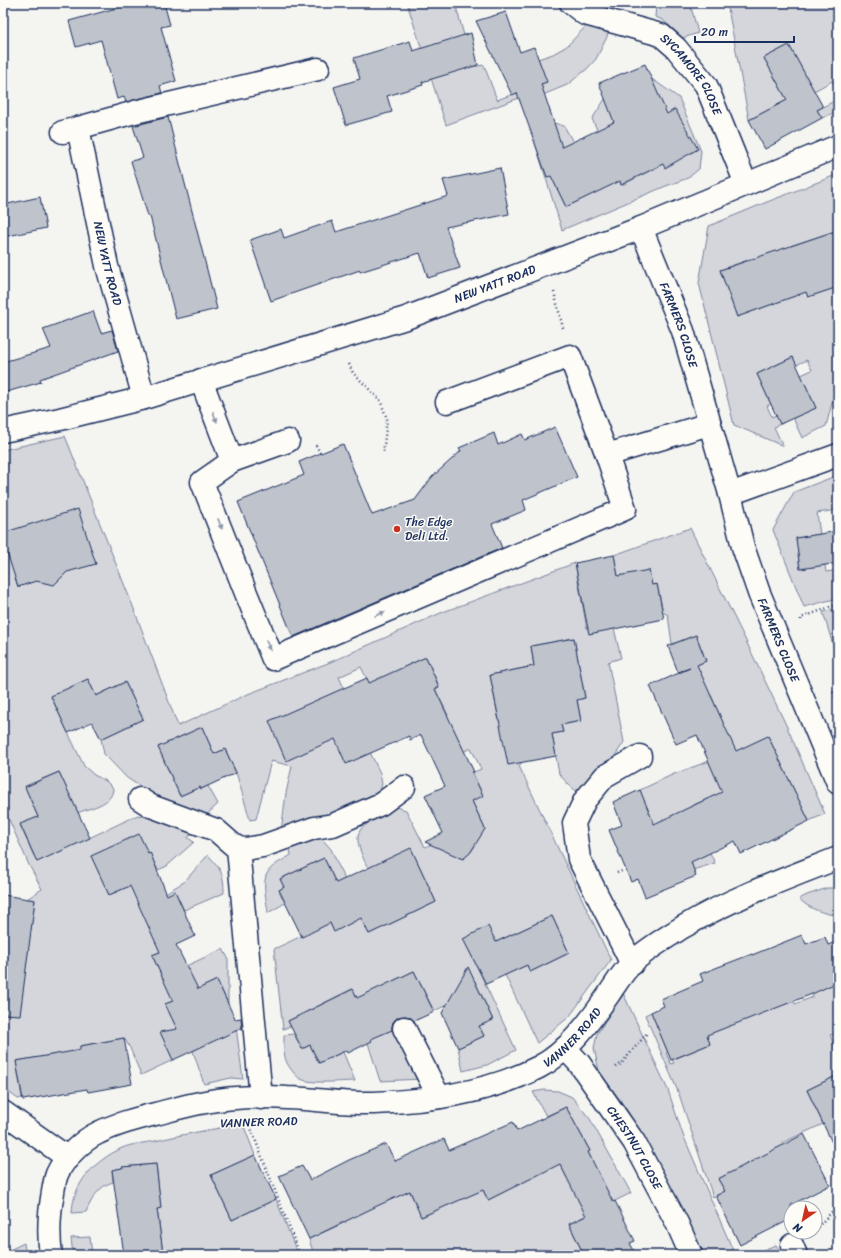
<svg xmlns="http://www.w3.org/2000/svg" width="841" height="1258" viewBox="0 0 841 1258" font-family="Sriracha,sans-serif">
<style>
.green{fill:#d4d6db;stroke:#78829c;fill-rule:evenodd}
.building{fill:#bfc3cc;stroke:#1b2f5e}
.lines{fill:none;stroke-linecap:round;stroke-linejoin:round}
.minor-casing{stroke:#1b2f5e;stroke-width:25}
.path{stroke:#1b2f5e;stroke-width:2.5;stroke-dasharray:1 3;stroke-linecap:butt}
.minor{stroke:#fdfcf7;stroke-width:22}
.oneway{fill:#8c96aa}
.poi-dot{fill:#c8321e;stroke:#fdfcf7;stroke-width:1.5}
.labels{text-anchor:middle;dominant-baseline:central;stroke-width:3;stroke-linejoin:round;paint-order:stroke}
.street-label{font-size:12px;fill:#1b2f5e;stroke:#fdfcf7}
.poi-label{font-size:12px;fill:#1b2f5e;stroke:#fdfcf7;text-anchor:start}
</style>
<rect width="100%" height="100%" fill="#f4f4f1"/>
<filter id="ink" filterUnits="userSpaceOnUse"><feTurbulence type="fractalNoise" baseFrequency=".025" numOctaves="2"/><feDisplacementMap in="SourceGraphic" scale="8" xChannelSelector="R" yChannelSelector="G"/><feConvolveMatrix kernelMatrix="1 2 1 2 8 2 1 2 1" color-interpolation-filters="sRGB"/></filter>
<g filter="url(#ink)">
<g class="green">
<polygon points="407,3 455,3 464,35 470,67 484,65 497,100 546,82 538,59 553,54 567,46 589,23 608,27 607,37 596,59 587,69 567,85 521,104 519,98 446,125"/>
<polygon points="663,3 690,3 698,33 683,38 663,20 655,17 656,5"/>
<polygon points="727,3 838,3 838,92 832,81 814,91 789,45 764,58 787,100 749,120"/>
<polygon points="652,79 679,98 701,151 699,169 688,178 666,186 562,230 531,130 554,123 564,126 577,149 546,165 566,207 596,192 613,167 622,185 653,169 632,127 603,142 592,119 605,99"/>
<polygon points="838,99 838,111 822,118 817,110"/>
<path d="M836,175L838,180V230L790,246L808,297L834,288L838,282V388H836L826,426L802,438L793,418L816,408L801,375L812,370L807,360L796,365L793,357L757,374L771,404L767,406L772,417L778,414L783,423L774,427L783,446L734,425L699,283L709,226L767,202ZM753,258L759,274L789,263L800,294L737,317L720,270Z"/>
<path d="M65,436L134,609L178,726L248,694L328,663L443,612L575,563L587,629L613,624L621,658L608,662L624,742L611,762L587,784L576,791L569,785L559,774L552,734L563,732L561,725L581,721L577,700L585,698L574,638L531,646L534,666L490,675L499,721L519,717L516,729L522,762L519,766L611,960L569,1017L537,1043L505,975L527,965L530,972L569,953L552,916L496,942L488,927L464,939L516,1050L487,1065L463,1071L458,1048L484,1036L479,1026L493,1020L475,981L469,979L462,998L434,1011L414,971L391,982L389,1012L421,1079L380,1081L368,1043L352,989L288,1021L291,1026L283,1029L274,949L323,926L327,918L334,931L357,920L349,904L346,905L324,858L280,879L284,887L279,890L285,903L268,913C267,902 261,881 268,872C273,864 284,860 291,855L290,849L298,842L312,836L322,839L331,849L369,934L436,902L414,855L368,868C363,858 353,839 361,829C366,823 389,811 396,807L406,810L425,847L445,838C453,854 460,870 475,846L470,836L485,829L472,801L483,795L472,773L481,769L471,748L441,763L424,726L448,715L435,689L439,686L426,657L398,670L373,692L361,667L339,677L350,701L366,744L380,773L382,784L380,790L374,797L358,805L281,832L286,793L292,766L271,761L256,819L250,820L236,772L225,749L214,754L202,727L158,747L180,796L200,787L201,789L208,786L218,804L203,818L167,804L127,778L104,754L101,739L143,719L125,682L96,696L88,679L51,697L84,766L94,775L106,781L113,788C113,805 90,807 78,813L59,772L25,786L38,817L20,825L34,856L56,846L59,852L138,815L175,824L192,832L188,838L194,842L167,866L158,870L149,852L92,856L109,895L132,885L141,904L167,892L184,882L208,855C221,869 224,874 224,893L184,910L175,892L160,952L152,955L162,977L223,949L228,958V1003L217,980L166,1004L178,1031L173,1060L141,1075L130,1048L124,1038L80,1046L81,1053L59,1054L16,1061L22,1098L18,1099L3,1088V969L25,972L35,900L27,899L42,889L29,865L3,806V450Z"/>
<polygon points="838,475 838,510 817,513 820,534 796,538 800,569 825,565 826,572 838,570 838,598 804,607 773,530 794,492"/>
<polygon points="690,528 745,639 787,727 825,814 809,821 768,736 724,816 714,796 691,806 701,827 698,829 715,863 693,870 659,855 640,790 674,774 734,752 733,747 711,695 701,699 687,669 706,661 696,635 672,644 668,615 663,612 657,584 652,585 618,576 614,555"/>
<polygon points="838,608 838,662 823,612"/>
<path d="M827,888H838V916C823,913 811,910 799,899L807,895Z"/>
<polygon points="828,968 835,984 838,982 838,1033 830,1035 838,1055 838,1075 807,1090 823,1124 782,1143 784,1146 718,1179 725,1191 713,1197 679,1094 645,1015 651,1012 668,1052 666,1053 671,1064 674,1063 672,1060 710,1044 704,1028 792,996 795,1004 813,997 809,987"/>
<polygon points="623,993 668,1090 683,1135 735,1255 699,1255 668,1182 625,1107 599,1071 594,1048 597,1034"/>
<polygon points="236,1027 243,1079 231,1078 204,1084 193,1051"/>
<path d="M294,1034L302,1049L310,1045L319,1063L343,1052L355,1081C343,1081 309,1085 299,1078C295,1075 289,1067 287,1063C283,1055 284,1043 284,1035Z"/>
<polygon points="544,1090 558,1091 572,1097 590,1119 631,1193 569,1224 584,1255 314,1255 309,1239 346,1222 345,1220 409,1190 422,1217 432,1212 474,1172 488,1200 539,1174 556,1156 567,1178 594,1165 588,1152 590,1151 589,1149 566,1107 546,1116 533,1092"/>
<path d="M243,1124L255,1155L211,1175L232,1220L276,1199L298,1255H142L163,1253L157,1209L161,1208L156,1164L122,1167V1168L112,1170L113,1182C99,1186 92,1198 86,1212L72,1213C73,1182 95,1161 122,1148C131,1144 144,1143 155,1141C184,1134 213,1129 243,1124Z"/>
<polygon points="90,1237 92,1255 73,1255 71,1238"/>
<polygon points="24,1243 26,1255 3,1255 3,1253"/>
<polygon points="776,1245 783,1255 750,1255"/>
</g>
<g class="building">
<polygon points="135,3 164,3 170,25 161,27 176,81 160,86 162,93 126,102 124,97 117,99 101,40 76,47 69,21"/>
<polygon points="506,12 520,52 534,47 547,82 541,84 562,147 614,122 599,83 645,64 667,114 675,109 698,149 665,168 663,164 621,185 620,181 566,207 551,176 547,177 517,93 512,95 476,21"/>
<polygon points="471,33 478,65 422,82 423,85 387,96 392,112 346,125 334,87 360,79 354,58 410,41 413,51"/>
<polygon points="789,45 823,107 817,110 822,118 765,149 749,120 787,100 764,58"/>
<polygon points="168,117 217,309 176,319 150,216 148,216 131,161 143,158 133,126"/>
<polygon points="500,168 509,214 446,227 460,268 428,278 420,253 360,272 360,270 271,301 250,240 281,229 284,238 332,221 336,232 448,196 443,180"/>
<polygon points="40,197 46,228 3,237 3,205"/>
<polygon points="838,230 838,287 808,297 806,292 737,317 720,270"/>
<polygon points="93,311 101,333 112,330 118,351 40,379 41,382 3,393 3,362 51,348 43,329"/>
<polygon points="793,357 816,408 780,424 757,374"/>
<polygon points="555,427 577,477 523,500 526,510 492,524 502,548 293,637 238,502 304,475 299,462 343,444 372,515 415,500 432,477 461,451 459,448 494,433 498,445 522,434 525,440"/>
<polygon points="78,509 96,564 67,572 54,585 36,581 18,587 3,540 3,533"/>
<polygon points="838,531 838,563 800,569 796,538"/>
<polygon points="614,555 618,576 649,570 652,585 657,584 664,619 589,634 575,563"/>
<polygon points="696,635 706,661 697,665 736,751 768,736 809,821 741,854 735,841 691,862 696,876 645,897 638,879 631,882 609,830 622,825 613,802 640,790 654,824 722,792 697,735 676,744 650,686 690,668 678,672 668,646"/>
<polygon points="574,638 585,698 577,700 581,721 561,725 563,732 552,734 556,756 508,765 490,675 534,666 531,646"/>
<polygon points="426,657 439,687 435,689 474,772 472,772 483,796 472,801 485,829 470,853 463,859 425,842 443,833 425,795 445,786 421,735 410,740 409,736 346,764 335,739 286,761 269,721 367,678 369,683"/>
<polygon points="88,679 96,696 125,682 143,719 101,739 92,722 68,733 51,696"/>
<polygon points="202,727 214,754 225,749 236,773 201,789 200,787 180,796 158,747"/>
<polygon points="59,772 90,838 37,862 20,824 38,817 25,787"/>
<polygon points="139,834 148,853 150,852 167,895 175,891 195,936 176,945 198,989 217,980 235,1019 241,1018 242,1028 173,1060 160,1032 177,1029 165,1004 173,1001 152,955 160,952 130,886 109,895 91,856"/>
<polygon points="411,848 436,902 369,934 361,918 334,932 330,923 302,937 279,890 284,887 280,879 324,858 336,883"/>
<polygon points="3,895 35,900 20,1015 3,1014"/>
<polygon points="552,916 569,953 530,972 527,965 486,984 463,939 488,926 496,942"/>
<polygon points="802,935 806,944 825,937 828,945 838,941 838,982 812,994 707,1035 710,1044 671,1060 651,1012 664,1006 661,999 703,981 700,974 752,954 752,955"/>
<polygon points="468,967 493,1020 479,1026 484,1036 458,1048 442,1013"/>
<polygon points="414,971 434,1012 414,1021 410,1017 405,1016 399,1017 393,1022 392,1027 392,1030 371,1039 372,1041 348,1053 347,1050 319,1063 310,1045 302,1049 288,1021 353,989 357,998"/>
<polygon points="124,1038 132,1084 88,1092 87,1089 23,1100 16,1061 80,1050 80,1046"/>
<polygon points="838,1075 838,1155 807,1090"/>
<polygon points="566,1107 590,1151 588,1152 613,1202 615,1201 635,1241 630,1243 636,1255 584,1255 569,1224 586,1216 560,1164 488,1200 483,1190 421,1217 410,1191 377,1206 309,1239 279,1176 302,1166 310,1180 349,1160 386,1144 395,1161 444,1139 449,1150 513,1122 517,1131"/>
<polygon points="804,1134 830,1185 791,1205 791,1219 740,1245 716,1196 725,1191 718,1179"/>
<polygon points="255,1155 276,1199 232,1220 211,1175"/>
<polygon points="156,1164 161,1208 157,1209 163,1253 142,1255 124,1255 112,1170 122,1168 122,1167"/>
</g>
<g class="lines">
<g class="minor-casing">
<g id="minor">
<path id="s1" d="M571,3L585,14L661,35L676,48L706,85L746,184"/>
<polyline points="78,128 135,112 318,69"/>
<path id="s2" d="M63,132L78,128L107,266L144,398"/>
<path id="s3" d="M641,228L683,331L730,494L743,547L759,593L838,783"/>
<polyline points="201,380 232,461 202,482 246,593 273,659 625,509 607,455 709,424"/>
<polyline points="447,402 570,356 607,455"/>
<path id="s4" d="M3,431L60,419L144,398L406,318L641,228L838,146"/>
<polyline points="232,461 288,441"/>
<polyline points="730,494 838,455"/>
<polyline points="140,799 151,806 216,830 232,844 238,848 245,849 263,846 314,828 333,825 381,804 404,787"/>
<polyline points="238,848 261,1098"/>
<polyline points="632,964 579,859 574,823 585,800 605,776 640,756"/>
<polyline points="404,1028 439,1097"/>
<path id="s5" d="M565,1048L579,1063L634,1142L677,1223L691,1255"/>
<polyline points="3,1112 68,1158"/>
<polyline points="792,1245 796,1255"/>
<path id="s6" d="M51,1255C48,1234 49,1214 53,1192C54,1186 55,1179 57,1174C64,1158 83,1140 98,1133C120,1122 144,1117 167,1111C178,1108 189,1105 200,1103C228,1097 258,1096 287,1098C316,1099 345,1104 374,1103C430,1101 488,1093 539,1067C567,1053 591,1020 609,994C617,982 624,970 635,960C650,947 667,937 683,927C732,898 785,879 838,858"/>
</g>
</g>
<g class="path">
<polyline points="554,292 563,328"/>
<polyline points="349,364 353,373 380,400 387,419 383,454"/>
<polyline points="316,445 320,453"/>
<polyline points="801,620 801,618 838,604"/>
<polyline points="833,692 838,703"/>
<polyline points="617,873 624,870"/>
<polyline points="616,1067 621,1064 648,1032"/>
<polyline points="250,1126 300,1255"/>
<polyline points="815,1230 838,1205"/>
</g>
<use href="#minor" class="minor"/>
</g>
<defs><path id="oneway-solid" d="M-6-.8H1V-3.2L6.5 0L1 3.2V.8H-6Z"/></defs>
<g class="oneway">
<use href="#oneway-solid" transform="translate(215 417) rotate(69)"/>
<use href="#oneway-solid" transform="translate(220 524) rotate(69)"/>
<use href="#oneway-solid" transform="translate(380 614) rotate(-23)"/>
<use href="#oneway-solid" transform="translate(268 645) rotate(67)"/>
</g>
</g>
<circle class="poi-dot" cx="397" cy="529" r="4"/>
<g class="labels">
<g class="street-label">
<text stroke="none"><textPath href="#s1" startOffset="147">SYCAMORE CLOSE</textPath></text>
<text stroke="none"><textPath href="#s2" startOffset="154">NEW YATT ROAD</textPath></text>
<text stroke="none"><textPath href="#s4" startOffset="514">NEW YATT ROAD</textPath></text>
<text stroke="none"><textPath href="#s3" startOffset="104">FARMERS CLOSE</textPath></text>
<text stroke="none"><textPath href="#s3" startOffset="435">FARMERS CLOSE</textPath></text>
<text stroke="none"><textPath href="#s6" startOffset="637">VANNER ROAD</textPath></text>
<text transform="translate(259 1122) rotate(-2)">VANNER ROAD</text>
<text stroke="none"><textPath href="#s5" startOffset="122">CHESTNUT CLOSE</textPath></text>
</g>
<g class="poi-label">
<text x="405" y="522">The Edge<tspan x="405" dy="14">Deli Ltd.</tspan></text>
</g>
</g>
<rect width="841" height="1258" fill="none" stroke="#fdfcf7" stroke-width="16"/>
<rect x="8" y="8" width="825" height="1242" fill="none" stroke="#1b2f5e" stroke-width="1.5" filter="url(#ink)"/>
<g transform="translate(803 1220) rotate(214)"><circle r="19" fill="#fdfcf7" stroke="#a3aaba"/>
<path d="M0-3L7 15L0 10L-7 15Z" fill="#c8321e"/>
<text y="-6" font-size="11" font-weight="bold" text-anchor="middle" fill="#1b2f5e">N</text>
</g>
<path d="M695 36v6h99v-6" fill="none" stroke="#1b2f5e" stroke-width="2"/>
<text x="701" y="36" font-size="12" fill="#1b2f5e" stroke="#fdfcf7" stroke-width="3" paint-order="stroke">20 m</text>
</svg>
